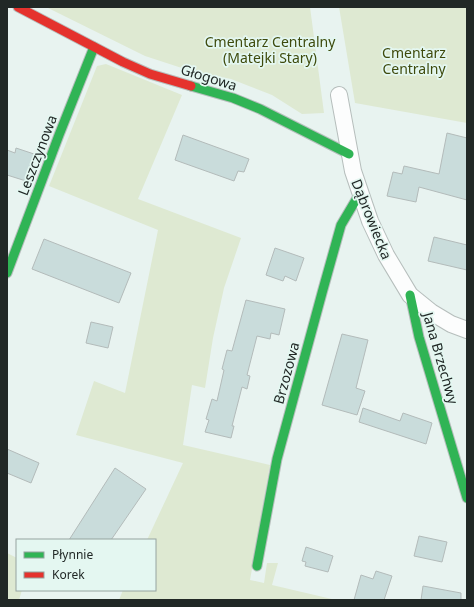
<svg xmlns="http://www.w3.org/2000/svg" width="474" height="607" viewBox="0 0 474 607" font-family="'Noto Sans',sans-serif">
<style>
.green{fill:#dee9d2}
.building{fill:#c9dcdb;stroke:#b3bbba}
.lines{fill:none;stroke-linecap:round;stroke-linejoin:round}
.street-casing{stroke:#b6bebc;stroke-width:18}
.fast-casing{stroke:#b6bebc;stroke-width:11}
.jam-casing{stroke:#b6bebc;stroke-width:11}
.street{stroke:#fcfdfd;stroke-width:16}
.fast{stroke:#30b455;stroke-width:9}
.jam{stroke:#e5322d;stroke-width:9}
.labels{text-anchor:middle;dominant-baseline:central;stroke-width:3.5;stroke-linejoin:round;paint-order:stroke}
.park-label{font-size:14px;fill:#3e4a0c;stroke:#e4f7f1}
.street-label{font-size:14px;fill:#212826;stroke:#e4f7f1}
</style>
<rect width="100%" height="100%" fill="#e8f3f0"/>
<g class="green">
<polygon points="46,7 310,7 324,113 302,114 272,95 231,79 191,71 145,56"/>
<polygon points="339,7 467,7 467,123 355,103"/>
<polygon points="106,64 182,95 138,199 241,238 224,288 213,338 205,388 192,385 183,445 270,465 250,580 264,583 267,563 278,563 272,585 336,600 119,600 123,590 155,590 155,540 147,540 183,463 76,435 94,381 125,393 158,230 49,186 97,66"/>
<polygon points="7,553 17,558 17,590 22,590 19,600 7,600"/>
</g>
<g class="building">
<polygon points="447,133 467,138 467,200 419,187 416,202 387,196 393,172 402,174 404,166 439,174"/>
<polygon points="183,135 249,159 244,172 238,171 234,181 175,160"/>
<polygon points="16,148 34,154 26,181 7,175 7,150 15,153"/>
<polygon points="434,237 467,245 467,270 428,261"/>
<polygon points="44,239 131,273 119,303 32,269"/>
<polygon points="275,248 304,258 296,281 285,276 283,281 266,275"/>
<polygon points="246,300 285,309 279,335 271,333 270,339 257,336 247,375 250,376 247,389 242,387 232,426 234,426 231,438 205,432 209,420 206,419 212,399 217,401 224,370 222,369 227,350 232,351"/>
<polygon points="91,322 113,327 108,348 86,343"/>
<polygon points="342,334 368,340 356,388 365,391 357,415 322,405"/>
<polygon points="363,408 400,421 403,413 432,423 426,444 359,422"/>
<polygon points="7,449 39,463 31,483 7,473"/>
<polygon points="115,468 146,489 111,540 69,540"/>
<polygon points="419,536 447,542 442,562 414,556"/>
<polygon points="306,547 333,556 328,572 305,566 306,562 302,561"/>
<polygon points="376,571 392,576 384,600 354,600 361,575 373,579"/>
<polygon points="423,586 461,593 461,600 421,600"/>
</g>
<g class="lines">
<g class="street-casing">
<polyline id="street" points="339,95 353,171 370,221 386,255 410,295 431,312 451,324 467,330"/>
</g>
<g class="fast-casing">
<g id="fast">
<polyline points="191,86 233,98 260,109 349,154"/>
<polyline points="7,273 59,135 94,47"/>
<polyline points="410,295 419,337 467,498"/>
<polyline points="257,566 277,459 322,293 341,225 360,193"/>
</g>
</g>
<g class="jam-casing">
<polyline id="jam" points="18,7 123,62 150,74 191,86"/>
</g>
<use href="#street" class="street"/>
<use href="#fast" class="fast"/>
<use href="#jam" class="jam"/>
</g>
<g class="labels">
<g class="park-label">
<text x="270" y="41">Cmentarz Centralny<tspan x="270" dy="16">(Matejki Stary)</tspan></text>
<text x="414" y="52">Cmentarz<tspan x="414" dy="16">Centralny</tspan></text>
</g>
<g class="street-label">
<text transform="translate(209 77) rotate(17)">Głogowa</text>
<text transform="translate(37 155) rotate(-69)">Leszczynowa</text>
<text transform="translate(372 219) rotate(68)">Dąbrowiecka</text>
<text transform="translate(441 358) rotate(74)">Jana Brzechwy</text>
<text transform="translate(286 373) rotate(-75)">Brzozowa</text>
</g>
</g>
<rect width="474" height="607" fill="none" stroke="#212826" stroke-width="16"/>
<rect x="16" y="539" width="140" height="52" fill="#e4f7f1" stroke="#96a4a0"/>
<rect x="24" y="552" width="20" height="6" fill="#30b455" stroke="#96a4a0"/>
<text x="52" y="559" font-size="12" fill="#212826">Płynnie</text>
<rect x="24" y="572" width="20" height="6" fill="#e5322d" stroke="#96a4a0"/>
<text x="52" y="579" font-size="12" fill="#212826">Korek</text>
</svg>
